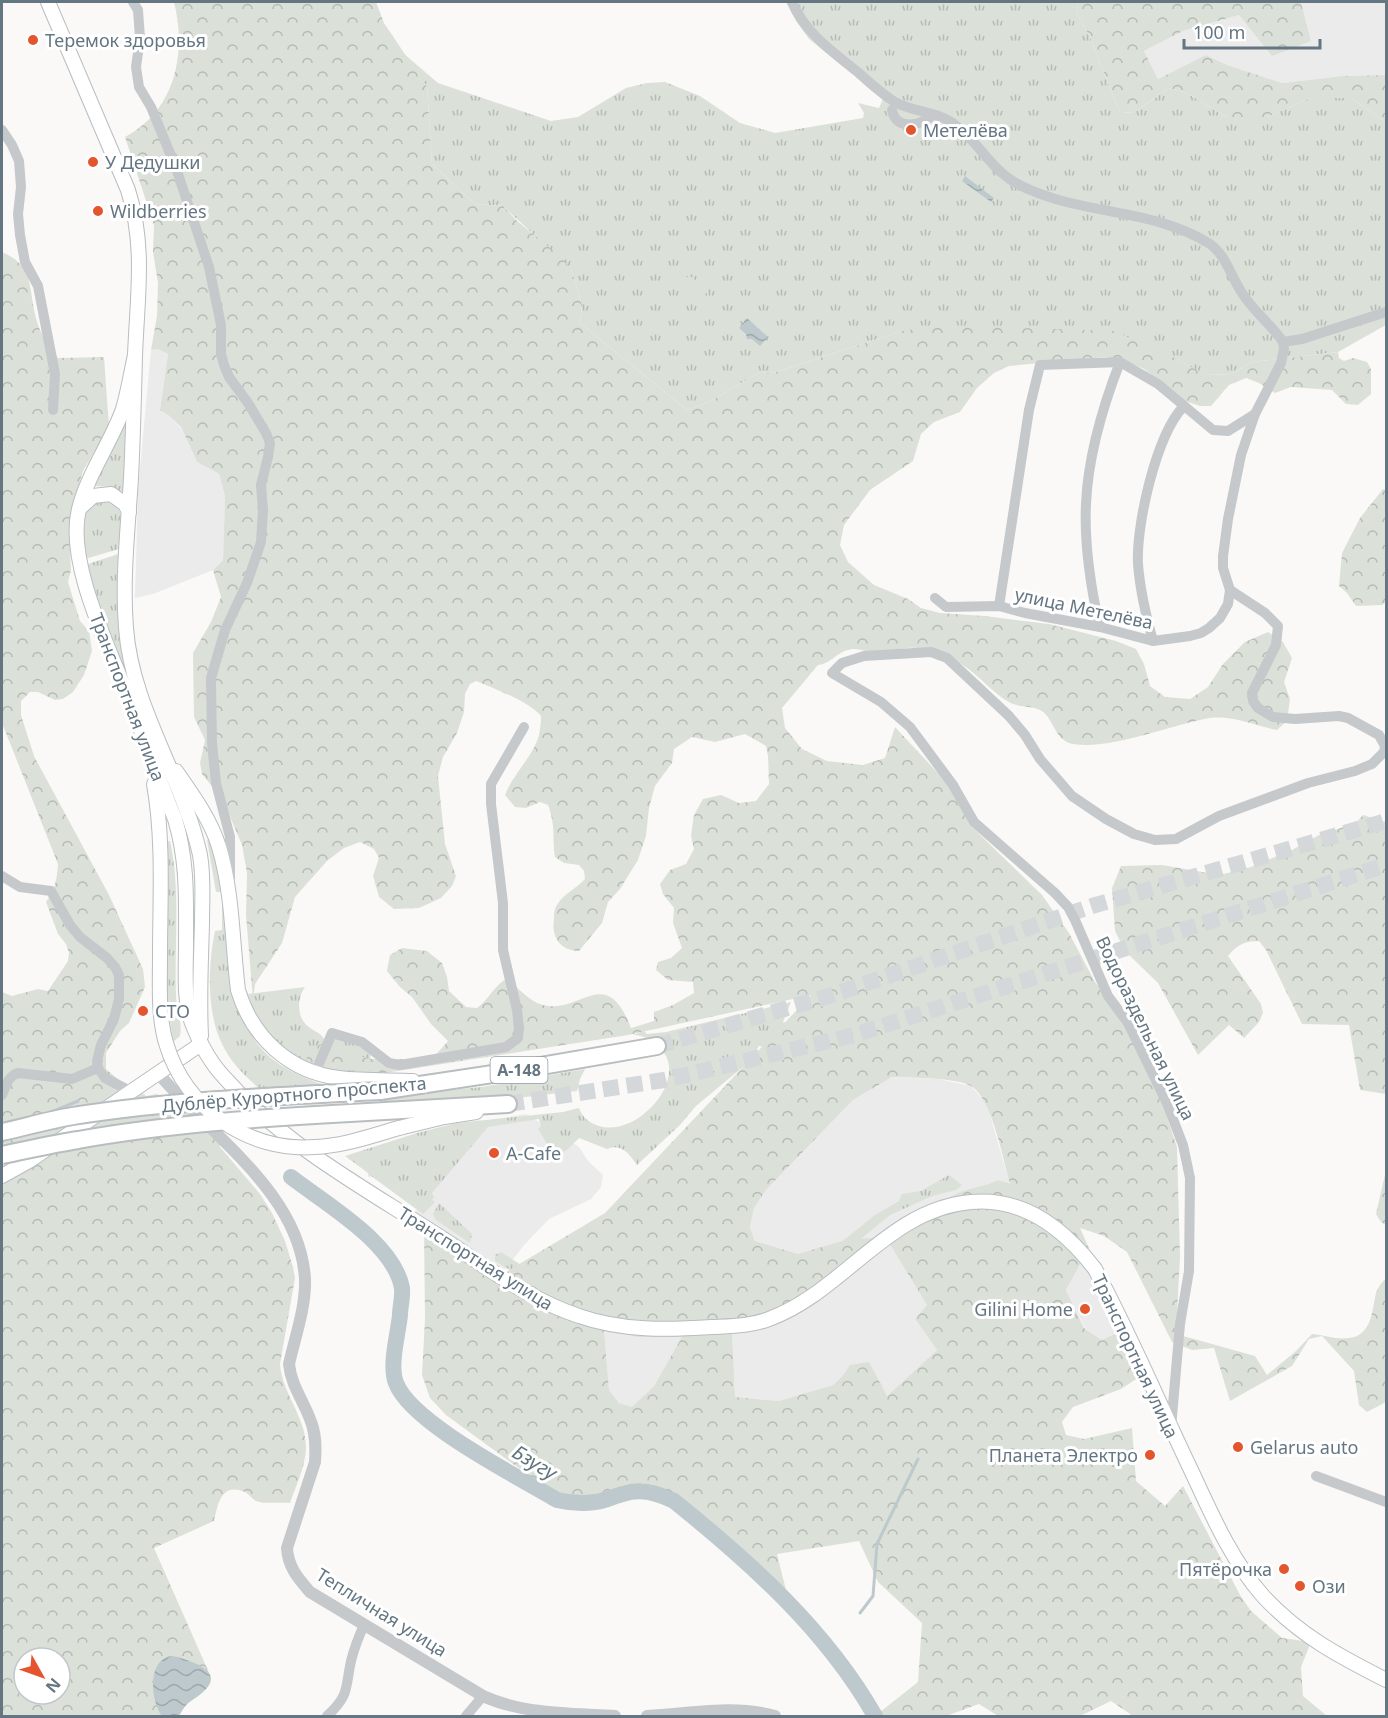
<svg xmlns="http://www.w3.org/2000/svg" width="1388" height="1718" viewBox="0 0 1388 1718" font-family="'Noto Sans',sans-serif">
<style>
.built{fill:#eaebea}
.grass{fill:url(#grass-tufts)}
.forest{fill:url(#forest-crowns);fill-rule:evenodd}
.pitch{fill:#dbe1d8}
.water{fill:url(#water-waves)}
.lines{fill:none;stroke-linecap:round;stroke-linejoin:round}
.stream{stroke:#bdc9cd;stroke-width:3}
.river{stroke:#bdc9cd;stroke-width:16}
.primary-tunnel{stroke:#d4d8da;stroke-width:16;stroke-dasharray:16 8;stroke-linecap:butt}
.secondary-casing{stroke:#b7bdc1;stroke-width:16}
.primary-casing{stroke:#b8bdc0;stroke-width:20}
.minor{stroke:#c5c9cc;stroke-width:10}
.tertiary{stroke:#c5c9cc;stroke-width:12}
.secondary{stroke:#fff;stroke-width:14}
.primary{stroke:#fff;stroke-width:16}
.secondary-bridge-casing{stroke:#b7bdc1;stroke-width:16;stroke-linecap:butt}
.primary-bridge-casing{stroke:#b8bdc0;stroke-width:20;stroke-linecap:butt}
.secondary-bridge{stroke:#fff;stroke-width:14}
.primary-bridge{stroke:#fff;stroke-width:16}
.poi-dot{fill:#e4542d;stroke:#fff;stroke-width:2}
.labels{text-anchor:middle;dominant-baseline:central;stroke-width:6;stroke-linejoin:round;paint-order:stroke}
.shield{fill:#fff;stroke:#929fa8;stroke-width:1.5}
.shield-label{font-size:16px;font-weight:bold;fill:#647682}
.poi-label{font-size:18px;fill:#647682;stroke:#fff;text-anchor:start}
.street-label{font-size:18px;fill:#647682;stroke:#fff}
.water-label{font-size:20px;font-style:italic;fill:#5f757c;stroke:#fff}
</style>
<defs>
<pattern id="grass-tufts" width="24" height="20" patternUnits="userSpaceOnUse" patternTransform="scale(1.5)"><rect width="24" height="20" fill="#dbe1d8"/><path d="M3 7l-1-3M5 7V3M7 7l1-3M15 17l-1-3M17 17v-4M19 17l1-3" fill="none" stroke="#b5bbb5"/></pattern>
<pattern id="forest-crowns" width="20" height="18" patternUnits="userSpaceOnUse" patternTransform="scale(1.5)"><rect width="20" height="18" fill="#dbe1d8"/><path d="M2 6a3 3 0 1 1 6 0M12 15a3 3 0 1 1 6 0" fill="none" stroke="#b5bbb5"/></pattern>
<pattern id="water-waves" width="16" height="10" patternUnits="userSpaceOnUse" patternTransform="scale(1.5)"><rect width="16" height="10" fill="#bdc9cd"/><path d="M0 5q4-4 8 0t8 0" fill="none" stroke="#9da8ac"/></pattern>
</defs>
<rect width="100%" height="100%" fill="#faf9f7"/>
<g class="built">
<polygon points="1301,2 1386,2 1386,75 1343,76 1282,83 1227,65 1206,55 1158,79 1144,51 1183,31 1239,15 1311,41"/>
<polygon points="158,349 168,354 160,410 168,415 181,428 197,462 219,474 225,496 223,560 213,570 153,594 135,598 138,491 151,350"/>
<polygon points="892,1077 938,1079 971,1086 987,1104 1010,1185 998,1180 895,1237 798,1254 755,1241 750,1227 754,1208 766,1190 853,1100"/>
<polygon points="526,1114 579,1147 588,1161 603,1175 601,1187 591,1199 549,1219 524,1245 501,1275 409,1221 479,1122"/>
<polygon points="889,1243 927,1305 915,1319 937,1350 887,1396 846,1370 843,1375 833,1385 779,1401 735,1397 732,1331"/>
<polygon points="1089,1248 1126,1328 1102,1340 1085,1328 1066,1290"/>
<polygon points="604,1329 637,1337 683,1337 654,1386 632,1408 619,1403 609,1390"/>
</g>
<g class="grass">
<polygon points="786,2 1079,2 1076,12 1090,37 1120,113 1135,112 1169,88 1187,93 1228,118 1267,117 1310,98 1351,98 1386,122 1386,325 1338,352 1252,362 1231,374 1204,375 1177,359 899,332 773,373 760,372 709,402 687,410 580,323 582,305 571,269 503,206 475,204 432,164 427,87 403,53 438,83 551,121 578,117 626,88 647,83 665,82 700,96 740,123 775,133 863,118 864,113 858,103 879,108 883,99 809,39 796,21"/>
<polygon points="127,416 125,489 121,492 113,487 94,486"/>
<path d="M96,501C130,501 121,524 119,549L85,559L82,537L84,512Z"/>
<polygon points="118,554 117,610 131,685 89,580 85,565"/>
<path d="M214,838L252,1036C267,1061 294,1074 321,1084L262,1091C247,1078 232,1064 223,1046C206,1014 208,965 215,931L222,930V892H216L207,840Z"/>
<path d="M170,841C181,891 174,944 176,995C176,1009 183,1023 180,1036L173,1042L166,995L163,842Z"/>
<path d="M305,987C297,998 296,1018 309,1027C315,1032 320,1032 324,1039L323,1043L305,1065L267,1035L254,1013L248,994Z"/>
<path d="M791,1002L783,1022L788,1024L763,1047L759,1046L749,1062L696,1106L680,1125L637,1165C629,1154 622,1143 607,1149L579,1138L568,1149L555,1157L538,1129L541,1126L539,1119L488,1127L432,1193L434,1197L432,1200L435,1202L423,1214L371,1176L369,1177L368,1173L345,1156L417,1133L456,1123L563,1112L579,1108C582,1118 592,1125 603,1127C641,1134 692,1075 658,1046C650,1039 643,1035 633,1035L644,1031L647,1034L666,1032Z"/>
<polygon points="334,1038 362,1046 371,1054 368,1071 342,1072 322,1069"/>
<polygon points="585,1069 580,1079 577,1091 482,1102 381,1105 380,1096 482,1087"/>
<polygon points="949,1175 962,1185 956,1190 932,1196 890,1215 835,1260 537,1286 495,1261 495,1255 501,1252 543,1279 818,1261 875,1215 899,1201 902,1194 921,1191"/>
<polygon points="439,1203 472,1234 470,1243 436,1220 433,1214"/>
</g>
<g class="forest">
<path d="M174,2H376L384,23L427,87L432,164L475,204L503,206L517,221L560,256L571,269L582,305L580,323L687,410L709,402L760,372L773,373L899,332L933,325L1114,331L1177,359L1205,375L1231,374L1252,362L1338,352L1339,358L1344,361L1353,358L1367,362L1371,369V394L1358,405L1346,404L1332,390L1291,387L1275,393L1259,383L1246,378L1229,385L1211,406H1200L1185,401L1144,369L1124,360L1105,357L1009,366L994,373L977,388L960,412L934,422L921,434L913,461L870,490L844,525L840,545L848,562L874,585L908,599L921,608L940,613L985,616L1049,624L1116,641L1136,649L1144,664L1150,686L1165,697L1190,699L1208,687L1223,664L1245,642L1268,632L1283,642L1292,658L1284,682L1290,699L1287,721L1277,730C1255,726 1233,715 1210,718C1170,725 1112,750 1073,744C1054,741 1054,717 1040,710C1031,705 1019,708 1009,702C994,694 981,678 967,668C949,655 931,646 908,648C898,649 887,653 877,653C869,653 862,649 854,649C837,650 832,664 818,665L782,708L785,728L802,749L827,761L863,765L885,758L895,727L950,786L970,825L1042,895L1069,933L1095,982L1124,1018L1156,1085L1177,1147L1180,1257L1176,1334L1255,1356L1267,1375L1296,1351L1312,1334C1325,1335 1337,1340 1349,1338C1372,1336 1372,1310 1376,1293C1378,1287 1382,1282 1386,1278V1402L1367,1412L1359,1405L1354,1371L1322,1336L1309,1339L1292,1366L1230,1401L1214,1348L1192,1350L1172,1342L1127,1252L1104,1236L1080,1228L1089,1248L1066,1290L1084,1328L1102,1340L1126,1328L1147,1372L1121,1389L1073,1407L1062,1422L1066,1435L1084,1439L1132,1428L1136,1481L1165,1506L1183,1486L1240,1595L1251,1611L1282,1638L1311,1642L1301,1667L1303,1696L1327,1716H1133L1111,1701L1080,1716H998L979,1704L946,1716H875L918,1682L922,1623L878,1582L859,1541L777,1554L788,1598L768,1572L644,1483L568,1504L446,1415L430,1398L422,1375L425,1319L424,1226L501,1275L605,1213L811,995L628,1035L378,1074L301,1064L319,1045L328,1042L339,1045L348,1053L371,1059H432L448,1041L431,1024L412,997L400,987L387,971L390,955L402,948L427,951L442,963L447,977L449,991L466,1007L477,1008C488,1000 493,988 504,980C519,985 527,1001 543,1005C580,1015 606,962 631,1028L654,1021V1012L673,1005L694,993L693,982L668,980L656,970L658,962L671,958L682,948L673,923L674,908L663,894L660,884L670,870L686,864L694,849L691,836L694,815L703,799L721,795L739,803L756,801L769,784L768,756L766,746L745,734L715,742L692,737L674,749L672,763L655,786L649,808L646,836L638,860L620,889L608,902L602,923L579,951C560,951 551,937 554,919C554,915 554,909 557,905C563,894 576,889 585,879L584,871L579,865L564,863L555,857C552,837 556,826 548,805L540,802L526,808L515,807L505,795C513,774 534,755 539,735C540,729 541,722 541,716C528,701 495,689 476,681L470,684L465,694L464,712L457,733L443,757L438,776L445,844L456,876L452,886L441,898L419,908L394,909L379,897L373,876L379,858L374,849L360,842L344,848L327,861L295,897L282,943L255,984L253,1000L246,915L247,873L242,845L223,800L202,774L200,763L205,740L194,717L193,653L211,622L221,597L213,570L223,560L225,496L219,474L197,462L181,427L168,415L160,410L168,354L158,349L151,350L157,316L158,283L153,252L154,225L125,137C175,111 187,53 174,2ZM892,1077C911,1078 954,1077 971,1086C992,1098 1003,1160 1010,1184L998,1180L989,1184L963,1191L932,1205L895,1237L849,1239L798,1254L755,1241L750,1227L754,1208L766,1190L853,1100ZM889,1243L927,1305L915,1319L937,1350L887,1396L869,1362L850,1365L843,1375L833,1385L779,1401L735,1397L732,1331L841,1281ZM604,1329L637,1337H682L654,1386L632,1407L619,1403L609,1390Z"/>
<polygon points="1079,2 1301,2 1311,41 1272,56 1239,15 1183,31 1144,51 1158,79 1206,55 1227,65 1282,83 1343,76 1386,75 1386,122 1351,98 1310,98 1267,117 1247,121 1228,118 1187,93 1169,88 1135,112 1120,113 1090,37 1076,12"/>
<path d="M2,252C35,266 28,288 36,318C40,334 48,345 58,358L104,357L109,427L83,471L71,511L69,530L71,570L68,582L80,621L89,631L92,651L84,675L73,692L63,699L55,700L38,692H30L21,701V715L34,756L109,895L143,969L145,987L129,1023L120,1031L106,1053V1069L125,1085L136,1088L146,1096L157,1094L192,1115L220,1141V1147L260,1194L272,1213L285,1241L293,1267L295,1278L280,1364C282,1394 307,1418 306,1449C305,1467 296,1486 290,1503C280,1502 265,1504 256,1501C252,1499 249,1494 245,1492C221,1482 218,1504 214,1521L154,1548L210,1675C209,1690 201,1691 190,1700C185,1704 182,1711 179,1716H2V992L12,996L38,989L48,991L68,961L69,953L66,944L58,934L46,902C55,890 57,879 58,864L2,723ZM24,1658H60V1694H24Z"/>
<polygon points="1383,489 1386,490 1386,602 1382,605 1356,606 1347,593 1339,586 1342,553 1360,518"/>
<path d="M1363,815L1386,822V1094L1360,1090L1349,1025L1302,1024L1266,950L1259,941C1244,941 1237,945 1228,956L1261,1004L1263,1013L1259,1022L1244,1038L1229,1025L1198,1055L1158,983L1125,951L1115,931L1112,888L1121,866L1162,865L1220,875L1251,867L1292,850L1319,835L1356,823Z"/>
<polygon points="1386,1170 1386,1225 1381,1222 1376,1214"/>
</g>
<polygon class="pitch" points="689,275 708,291 701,299 682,283"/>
<g class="water">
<polygon points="965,176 994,198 991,202 962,181"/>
<polygon points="747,318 768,337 760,346 752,339 747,339 746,334 739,328"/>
<path d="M173,1656C189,1660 229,1671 202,1693C190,1703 188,1700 179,1716H162C151,1701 146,1658 173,1656Z"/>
</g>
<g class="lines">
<g class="stream">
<polyline points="49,1113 78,1101"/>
<polyline points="860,1613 873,1596 877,1544 918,1459"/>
</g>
<path class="river" d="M291,1177C326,1204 394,1243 402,1288C403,1296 400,1307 400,1315C398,1335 389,1365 396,1383C411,1423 519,1477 557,1500C570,1503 582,1504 595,1502C605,1501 614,1496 623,1494C641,1488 657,1493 674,1501C751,1563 826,1630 875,1716"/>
<g class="primary-tunnel">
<polyline points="657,1046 832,995 1092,906 1386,821"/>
<polyline points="508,1104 664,1080 854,1035 1386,865"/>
</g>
<g class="secondary-casing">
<g id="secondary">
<path d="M48,2L128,190C146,247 137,298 135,356C134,397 133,438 131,478C128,528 122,578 126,628C132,709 183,777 200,855C204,878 202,900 202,923C201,961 199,998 201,1036"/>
<path d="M135,355C131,373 128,392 123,409C111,443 88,473 79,509C66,561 107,643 126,692C143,734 158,777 175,819C188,862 186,901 186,946C186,972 183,1004 194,1028C199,1040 205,1052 212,1062C219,1073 229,1082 237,1091C295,1151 371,1192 440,1237C484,1265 529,1300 579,1316C622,1331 667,1330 712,1327C731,1326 751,1326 769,1319C843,1292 888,1209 971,1202C1024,1197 1065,1230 1095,1269C1130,1334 1159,1403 1191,1470C1211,1513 1231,1560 1263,1596C1300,1636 1339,1656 1386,1680"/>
<polyline points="81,507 93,496 111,494 125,504 129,512"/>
<path d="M176,771C192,794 211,820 219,847C233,894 232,942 238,990C252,1037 289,1072 339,1078C363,1081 388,1080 413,1081"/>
<path d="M154,784C164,841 160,899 160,957"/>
<polyline points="399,1128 444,1117 476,1112"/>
<polyline points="2,1176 29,1161 201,1044"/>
</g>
</g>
<g class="primary-casing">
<g id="primary">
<polyline points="380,1091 512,1071 657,1046"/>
<polyline points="350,1113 508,1104"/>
</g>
</g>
<g class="minor">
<polyline points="133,2 138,10 140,38 136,67 139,87 151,107 176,168 209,267 221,325 221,354 224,365 229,377 248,403 266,433 270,443 268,457 261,485 263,510 261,542 247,583 225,630 211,678 212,743 216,783 230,837 230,879"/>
<path d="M792,2C805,33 833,52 859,73C870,83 882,94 895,102C912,112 937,111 954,124C983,145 991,174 1028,189C1086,215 1155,209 1210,244C1226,255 1231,277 1242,293C1253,311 1271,324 1283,342L1302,339L1386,312"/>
<path d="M892,110C896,131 920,126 933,115"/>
<polyline points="2,130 12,145 19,161 21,187 18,214 20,235 25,262 38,286 55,374 53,410"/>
<polyline points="935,598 946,607 999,606 1025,613 1100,627 1153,641 1190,636 1201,633 1209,628 1220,618 1228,604 1230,590 1223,568 1223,556 1228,519 1241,455 1255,414 1281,363 1284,349 1283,342"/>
<polyline points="999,606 1029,410 1040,365 1120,362 1158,384 1213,430 1228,431 1255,414"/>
<path d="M1100,627C1091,591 1084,542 1086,504C1088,456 1103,406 1120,362"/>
<path d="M1153,641C1146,616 1140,590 1138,564C1136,525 1156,436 1183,407"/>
<polyline points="2,876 20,887 51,891 70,925 80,937 107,958 115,967 119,975 119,999 114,1019 101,1045 97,1061 98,1068 105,1078 132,1092"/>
<polyline points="315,1073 332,1033 362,1042 389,1063 400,1065 506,1047 518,1038 519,1028 517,1010 503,950 503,903 491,804 491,784 524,727"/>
<path d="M2,1095C6,1086 8,1076 18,1073L72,1079L98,1068"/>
<polyline points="1171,1428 1180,1324 1189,1271 1190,1178 1183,1145 1166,1101 1128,1023 1108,996 1075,920 1068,907 1055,893 974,822 953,785 910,727 881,702 832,673 842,663 864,656 931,652 947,658 1009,716 1025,735 1040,759 1072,796 1106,819 1134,834 1155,840 1176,839 1219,816 1308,783 1355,771 1372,764 1384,752 1385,746 1379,735 1348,718 1339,716 1295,719 1273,717 1258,708 1253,701 1252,693 1276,645 1278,626 1265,613 1230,590"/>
<polyline points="1316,1476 1386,1502"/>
<path d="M327,1716C350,1695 345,1688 351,1661C354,1649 359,1636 364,1625"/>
<polyline points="466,1716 483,1696"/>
</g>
<g class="tertiary">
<path d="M159,1074C209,1135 300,1192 305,1279C306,1307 295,1337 289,1364C291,1385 303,1400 310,1419C316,1433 316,1447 315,1462L287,1548C288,1567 298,1578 310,1592L483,1696C522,1714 573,1714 615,1716"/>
<path d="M647,1716C690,1714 733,1704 775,1716"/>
</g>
<use href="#secondary" class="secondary"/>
<use href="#primary" class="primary"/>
<g class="secondary-bridge-casing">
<path id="secondary-bridge" d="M160,957C160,985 158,1016 166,1043C185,1108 248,1152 315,1147C343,1146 371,1136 399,1128"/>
</g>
<g class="primary-bridge-casing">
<g id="primary-bridge">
<path d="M2,1132C25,1127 49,1120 73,1116C175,1100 278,1096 380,1091"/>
<path d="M2,1155C27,1150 52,1144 78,1140C167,1124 259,1118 350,1113"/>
</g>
</g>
<use href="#secondary-bridge" class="secondary-bridge"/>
<use href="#primary-bridge" class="primary-bridge"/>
</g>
<g class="poi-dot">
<circle cx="33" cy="40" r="6"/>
<circle cx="911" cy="130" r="6"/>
<circle cx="93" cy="162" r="6"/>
<circle cx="98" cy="211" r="6"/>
<circle cx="143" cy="1011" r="6"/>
<circle cx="494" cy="1153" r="6"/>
<circle cx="1085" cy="1309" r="6"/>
<circle cx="1238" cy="1447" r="6"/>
<circle cx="1150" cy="1455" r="6"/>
<circle cx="1284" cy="1569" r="6"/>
<circle cx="1300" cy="1586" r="6"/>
</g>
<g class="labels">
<rect class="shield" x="490.5" y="1057" width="57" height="26" rx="4.5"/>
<g class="shield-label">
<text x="519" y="1070">А-148</text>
</g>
<g class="poi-label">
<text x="45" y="40">Теремок здоровья</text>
<text x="923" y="130">Метелёва</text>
<text x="105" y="162">У Дедушки</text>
<text x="110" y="211">Wildberries</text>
<text x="155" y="1011">СТО</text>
<text x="506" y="1153">A-Cafe</text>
<text x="1073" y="1309" text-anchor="end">Gilini Home</text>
<text x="1250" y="1447">Gelarus auto</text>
<text x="1138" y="1455" text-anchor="end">Планета Электро</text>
<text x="1272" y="1569" text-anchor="end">Пятёрочка</text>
<text x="1312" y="1586">Ози</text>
</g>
<g class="street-label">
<text transform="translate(1084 608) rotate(12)">улица Метелёва</text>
<text transform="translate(128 697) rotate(69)">Транспортная улица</text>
<text transform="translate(1146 1028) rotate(64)">Водораздельная улица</text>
<text transform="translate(294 1094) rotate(-5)">Дублёр Курортного проспекта</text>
<text transform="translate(476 1258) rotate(32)">Транспортная улица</text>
<text transform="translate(1136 1356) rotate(65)">Транспортная улица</text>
<text transform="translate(382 1612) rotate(32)">Тепличная улица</text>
</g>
<g class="water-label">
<text transform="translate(535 1462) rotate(31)">Бзугу</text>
</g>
</g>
<rect width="1388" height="1718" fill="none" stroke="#647682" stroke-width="6"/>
<g transform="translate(42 1676) rotate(130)"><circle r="28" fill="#ffffff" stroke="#c1c8cd" stroke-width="1.5"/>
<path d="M0-4.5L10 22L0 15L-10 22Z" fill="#e4542d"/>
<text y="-9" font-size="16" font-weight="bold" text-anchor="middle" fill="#647682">N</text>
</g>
<path d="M1184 39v9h136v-9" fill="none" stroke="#647682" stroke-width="3"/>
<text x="1193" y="39" font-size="18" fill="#647682" stroke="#ffffff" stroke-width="4.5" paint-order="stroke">100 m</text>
</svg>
